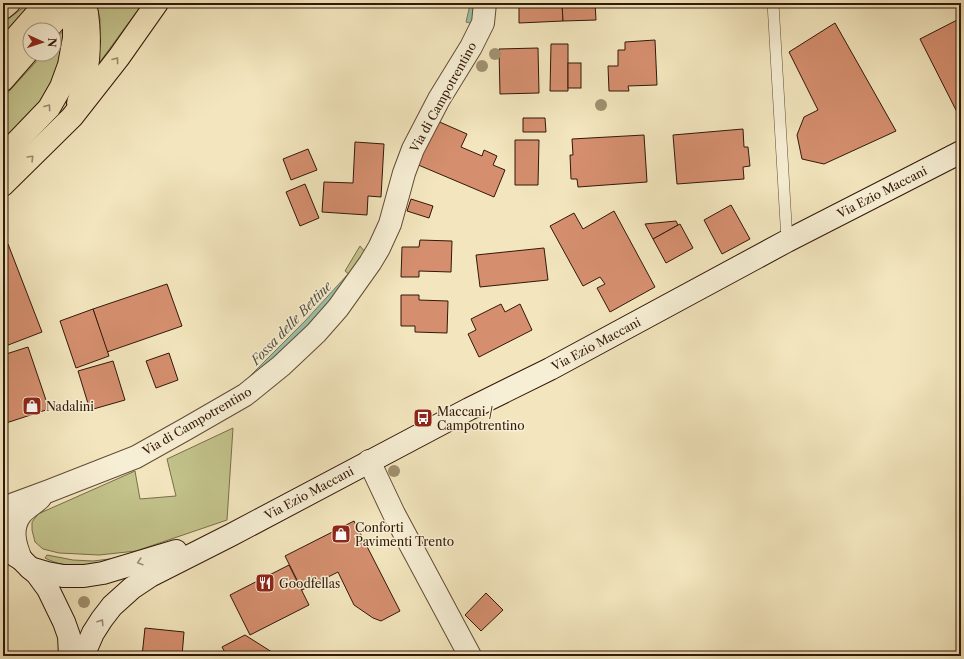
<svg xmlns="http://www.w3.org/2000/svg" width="964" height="659" viewBox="0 0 964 659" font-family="'Libre Caslon Text',serif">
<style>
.green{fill:#c3c38c;stroke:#7a6e4a}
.water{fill:#9dc0ab;stroke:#727d6a}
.building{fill:#d58f6f;stroke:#321808}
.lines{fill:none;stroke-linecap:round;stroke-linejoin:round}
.lane-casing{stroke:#624c36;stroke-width:12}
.street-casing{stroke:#624c36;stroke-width:24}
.secondary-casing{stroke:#321808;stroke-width:24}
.highway-casing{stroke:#321808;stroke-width:24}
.lane{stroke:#f7efd5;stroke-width:11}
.street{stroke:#f7efd5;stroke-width:22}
.secondary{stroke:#f7efd5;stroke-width:22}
.highway{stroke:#f3e6be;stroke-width:22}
.tree{fill:#a19170}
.oneway{stroke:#9c896c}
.oneway2{stroke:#9e8e79}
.labels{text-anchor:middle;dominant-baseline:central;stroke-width:3;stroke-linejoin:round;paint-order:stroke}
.street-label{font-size:12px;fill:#321808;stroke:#f7efd5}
.poi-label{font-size:12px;fill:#321808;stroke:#f7efd5;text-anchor:start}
.water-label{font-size:13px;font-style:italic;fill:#575341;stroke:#f7efd5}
</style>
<rect width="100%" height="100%" fill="#f3e6be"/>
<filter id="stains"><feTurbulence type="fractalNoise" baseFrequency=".005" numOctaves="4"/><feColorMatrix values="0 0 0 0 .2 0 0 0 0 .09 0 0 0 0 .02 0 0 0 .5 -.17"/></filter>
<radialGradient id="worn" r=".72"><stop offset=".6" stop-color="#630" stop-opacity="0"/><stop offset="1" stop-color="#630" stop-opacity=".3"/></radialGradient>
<g class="green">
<polygon points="29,3 31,3 3,35 3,23"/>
<polygon points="96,3 143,3 97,66 99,50 100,19"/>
<polygon points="67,27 66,39 49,91 3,144 3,98 43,54 54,54 54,41"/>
<polygon points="360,246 366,253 351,276 345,271"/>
<polygon points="233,428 227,520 136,551 99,555 59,553 43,549 35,542 32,530 32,522 38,514 135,471 140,499 176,496 167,459"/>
<path d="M47,555L73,560L93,561L118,558V563C94,565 67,570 45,558Z"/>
</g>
<g class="water">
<polygon points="470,3 479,3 474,24 466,22 469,9"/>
<polygon points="348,274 354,279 249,387 245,381 305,321"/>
</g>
<g class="building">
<polygon points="519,3 562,3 563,21 519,23"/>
<polygon points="562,3 595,3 596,20 563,21"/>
<polygon points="618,3 640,3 618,5"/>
<polygon points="961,18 961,115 959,116 920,39"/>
<polygon points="835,23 896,131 824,164 802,159 797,135 804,117 818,110 789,52"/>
<polygon points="655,40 657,85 628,86 629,91 609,91 608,66 618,66 618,50 625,50 625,42"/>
<polygon points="551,44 568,44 568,91 550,91"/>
<polygon points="538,48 539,93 500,94 499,49"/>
<rect x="568" y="63" width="13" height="25"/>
<polygon points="523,118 545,118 546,132 523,132"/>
<polygon points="435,120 467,134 461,147 482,156 484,150 497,156 493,165 505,170 494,197 416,164"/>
<polygon points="743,129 744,147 748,147 750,166 743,167 744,179 677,184 673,135"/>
<polygon points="644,135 647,182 578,187 577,179 571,179 570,155 573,155 572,139"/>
<polygon points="515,140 539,140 538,185 515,185"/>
<polygon points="355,142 384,144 381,197 368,196 367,215 322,212 324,182 353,183"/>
<polygon points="308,149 317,170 291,180 283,159"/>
<polygon points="305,184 319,218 300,226 286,192"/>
<polygon points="411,199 433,206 429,218 407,211"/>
<polygon points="731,205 750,239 722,254 704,220"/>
<polygon points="614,211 655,287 610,312 597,288 605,284 600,277 583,286 550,226 574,213 583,229"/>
<polygon points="676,221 678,225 653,239 645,224"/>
<polygon points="680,224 693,248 666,263 653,239"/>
<polygon points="420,240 452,241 451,272 419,271 419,277 401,277 402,247 419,247"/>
<polygon points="8,244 42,332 3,347 3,246"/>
<polygon points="544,248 548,280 480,287 476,255"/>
<polygon points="167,284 182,326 107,352 93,309"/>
<polygon points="401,295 419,295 419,300 448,301 447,333 415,332 415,326 401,326"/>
<polygon points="501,304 505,312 520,304 532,330 479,357 468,334 476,330 471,319"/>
<polygon points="93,309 109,356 76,368 60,321"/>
<polygon points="28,347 49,409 3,424 3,355"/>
<polygon points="169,353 178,380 156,388 146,361"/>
<polygon points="113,361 125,400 90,410 78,371"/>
<polygon points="354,521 400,611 381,621 373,618 354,605 338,572 302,590 285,556"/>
<polygon points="289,565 309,605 250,635 230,595"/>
<polygon points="486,593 503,610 481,631 465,615"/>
<polygon points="145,628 184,632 182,656 142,656"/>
<polygon points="245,635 275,654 276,656 227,656 222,647"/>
</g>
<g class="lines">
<g class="lane-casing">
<polyline id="lane" points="773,3 787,241"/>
</g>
<g class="street-casing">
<g id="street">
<polyline points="369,461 394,514 470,656"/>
<polyline points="3,508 49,491 136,457 186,429 245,395 281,366 316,333 338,308 370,263 379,248 390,224 404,173 413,149 439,99 471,47 483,23 485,3"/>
<path d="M21,559C15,545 10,528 21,514C25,509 35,503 40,498"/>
</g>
</g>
<g class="secondary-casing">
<g id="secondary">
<polyline points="3,548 21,559 30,568 37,574 48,589 64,622 69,636 70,656"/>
<polyline points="30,568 47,573 63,576 84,576 103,573 176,551"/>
<polyline points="83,656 93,633 102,619 112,606 132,588 150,576 231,535 469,409 550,369 787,241 961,152"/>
</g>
</g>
<g class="highway-casing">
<g id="highway">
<polyline points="3,8 9,3"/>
<polyline points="47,30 70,3"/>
<polyline points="3,52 46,3"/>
<polyline points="3,80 30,49"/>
<path d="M78,103C89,74 91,43 87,13"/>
<polyline points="3,156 49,108 61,87 69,65 74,38 74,3"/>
<polyline points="3,185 72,117 119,57 157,3"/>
</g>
</g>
<use href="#lane" class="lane"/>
<use href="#street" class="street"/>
<use href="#secondary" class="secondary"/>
<use href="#highway" class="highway"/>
</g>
<g class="tree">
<circle cx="495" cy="54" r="6"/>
<circle cx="482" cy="66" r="6"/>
<circle cx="601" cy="105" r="6"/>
<circle cx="394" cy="471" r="6"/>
<circle cx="84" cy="602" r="6"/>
</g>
<defs><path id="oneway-chevron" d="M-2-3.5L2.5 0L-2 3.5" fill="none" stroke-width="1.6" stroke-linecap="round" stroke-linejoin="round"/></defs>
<g class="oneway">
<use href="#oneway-chevron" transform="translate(116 60) rotate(-53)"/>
<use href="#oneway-chevron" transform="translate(48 107) rotate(-54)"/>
<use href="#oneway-chevron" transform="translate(31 158) rotate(-45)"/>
</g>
<g class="oneway2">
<use href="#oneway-chevron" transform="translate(140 562) rotate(163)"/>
<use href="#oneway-chevron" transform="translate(101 622) rotate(-57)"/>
</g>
<defs>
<g id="shop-square" transform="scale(1)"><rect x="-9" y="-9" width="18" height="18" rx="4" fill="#8f2418" stroke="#f7efd5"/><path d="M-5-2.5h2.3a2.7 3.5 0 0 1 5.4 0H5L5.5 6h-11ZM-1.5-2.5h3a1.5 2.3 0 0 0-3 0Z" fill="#fff"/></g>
<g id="bus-square" transform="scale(1)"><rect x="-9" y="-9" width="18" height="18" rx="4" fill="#8f2418" stroke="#f7efd5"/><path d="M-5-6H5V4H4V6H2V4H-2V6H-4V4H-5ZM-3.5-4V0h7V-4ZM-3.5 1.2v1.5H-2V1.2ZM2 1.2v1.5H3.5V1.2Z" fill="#fff"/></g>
<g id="restaurant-square" transform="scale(1)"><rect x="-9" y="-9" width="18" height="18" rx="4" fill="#8f2418" stroke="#f7efd5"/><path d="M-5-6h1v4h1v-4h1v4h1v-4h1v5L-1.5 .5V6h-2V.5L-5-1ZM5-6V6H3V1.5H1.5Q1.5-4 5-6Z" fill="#fff"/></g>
</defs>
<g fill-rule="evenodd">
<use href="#shop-square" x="32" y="406"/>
<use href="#bus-square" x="423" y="418"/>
<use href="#shop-square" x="341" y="534"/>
<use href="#restaurant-square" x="265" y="583"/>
</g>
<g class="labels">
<g class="street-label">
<text transform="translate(443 97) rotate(-61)">Via di Campotrentino</text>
<text transform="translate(882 192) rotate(-27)">Via Ezio Maccani</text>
<text transform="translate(596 344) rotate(-28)">Via Ezio Maccani</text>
<text transform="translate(197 421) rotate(-30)">Via di Campotrentino</text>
<text transform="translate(309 493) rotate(-28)">Via Ezio Maccani</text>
</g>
<g class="poi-label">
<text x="46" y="406">Nadalini</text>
<text x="437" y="411">Maccani /<tspan x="437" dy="14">Campotrentino</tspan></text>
<text x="355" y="527">Conforti<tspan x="355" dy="14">Pavimenti Trento</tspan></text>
<text x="279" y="583">Goodfellas</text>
</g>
<g class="water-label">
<text transform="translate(291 323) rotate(-46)">Fossa delle Bettine</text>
</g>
</g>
<rect width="964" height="659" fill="none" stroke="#f3e6be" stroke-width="16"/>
<rect x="4" y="4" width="956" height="651" fill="none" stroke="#321808" stroke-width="2"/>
<rect x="8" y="8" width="948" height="643" fill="none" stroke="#321808"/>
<g transform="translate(42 42) rotate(93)"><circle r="19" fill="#f7efd5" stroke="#a89983"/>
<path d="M0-3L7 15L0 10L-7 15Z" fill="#8f2418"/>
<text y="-6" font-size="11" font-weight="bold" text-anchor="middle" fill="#321808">N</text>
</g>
<rect width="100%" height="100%" filter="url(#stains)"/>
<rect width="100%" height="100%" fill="url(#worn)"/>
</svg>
